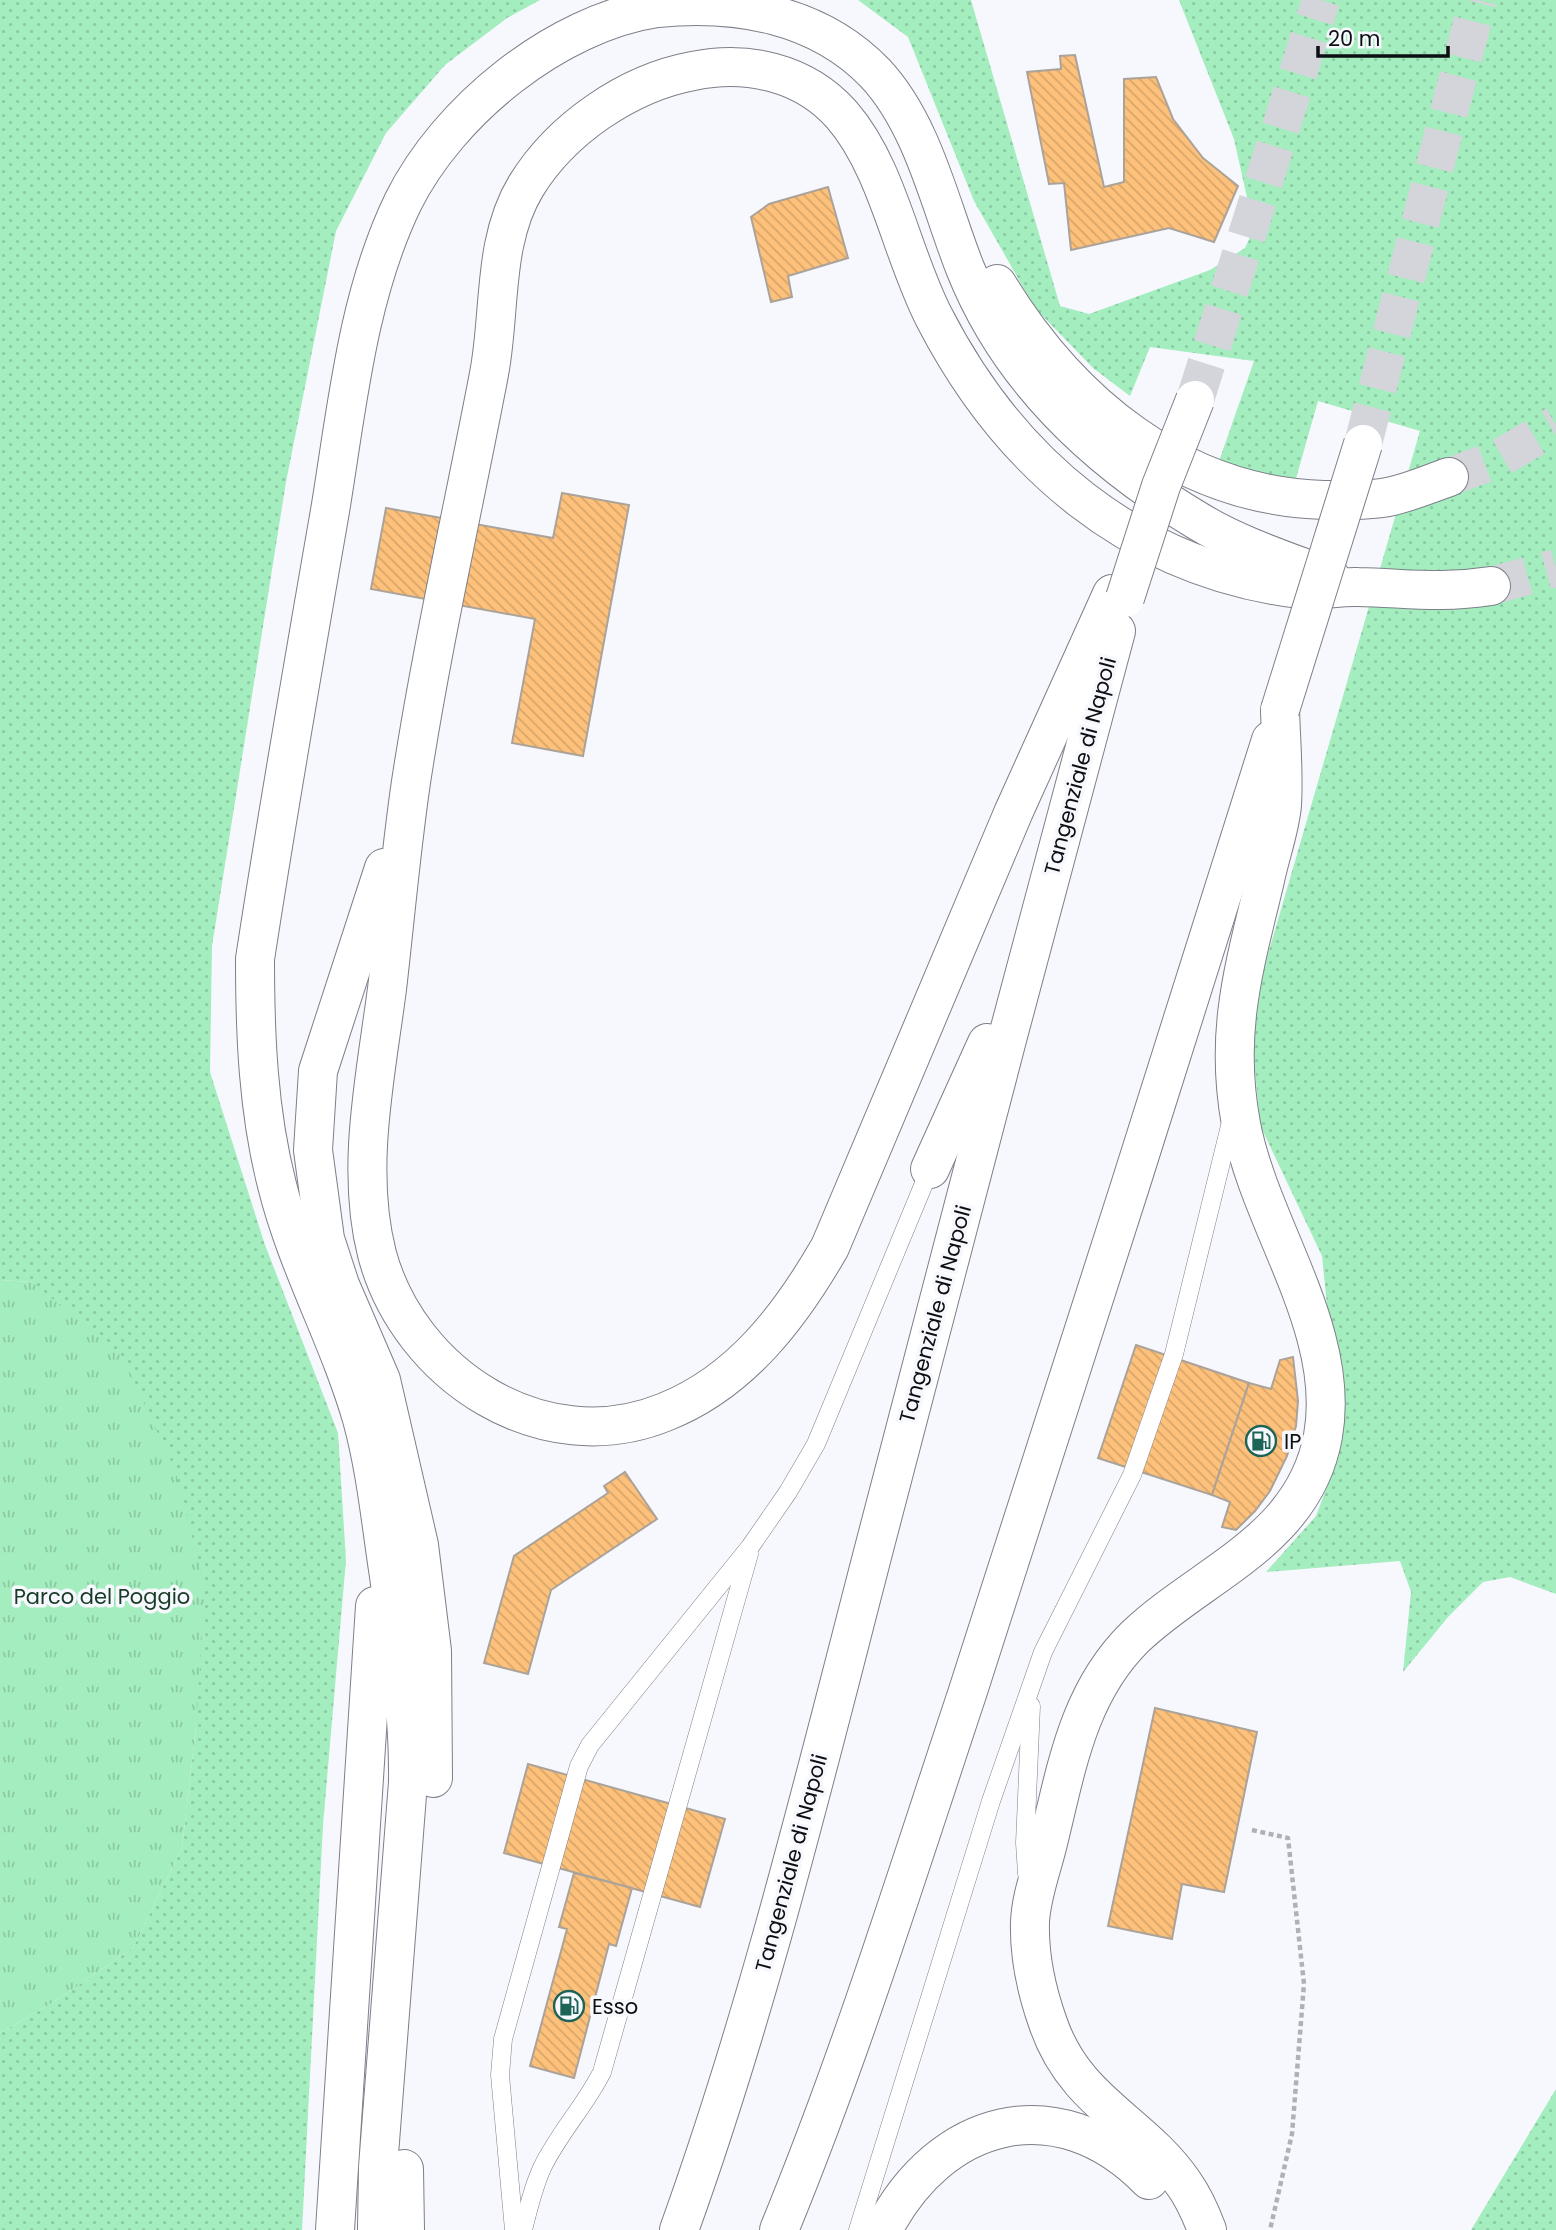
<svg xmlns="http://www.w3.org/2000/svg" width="1556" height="2230" viewBox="0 0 1556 2230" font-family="Poppins,sans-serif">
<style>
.grass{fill:url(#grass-dots)}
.park{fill:url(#park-tufts)}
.building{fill:url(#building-back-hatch);stroke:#aba39a;stroke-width:2}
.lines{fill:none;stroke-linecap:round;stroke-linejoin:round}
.highway-tunnel{stroke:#d4d5da;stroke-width:38;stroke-dasharray:38 19;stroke-linecap:butt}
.lane-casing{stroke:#7d7f89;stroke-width:19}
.highway-casing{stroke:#7d7f89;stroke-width:40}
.path{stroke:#b0b1b6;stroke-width:4.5;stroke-dasharray:5 3.5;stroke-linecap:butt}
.lane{stroke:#fff;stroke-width:18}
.highway{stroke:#fff;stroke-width:38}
.highway-bridge-casing{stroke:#7d7f89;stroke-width:40;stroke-linecap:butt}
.highway-bridge{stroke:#fff;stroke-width:38}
.labels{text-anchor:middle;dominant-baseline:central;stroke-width:7;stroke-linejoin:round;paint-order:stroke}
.street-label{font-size:21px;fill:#0d0e12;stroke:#f7f8fd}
.poi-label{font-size:21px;fill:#0d0e12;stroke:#f7f8fd;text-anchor:start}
.park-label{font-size:21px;fill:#173b26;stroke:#f7f8fd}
</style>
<defs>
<pattern id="grass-dots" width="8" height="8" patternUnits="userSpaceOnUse" patternTransform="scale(1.75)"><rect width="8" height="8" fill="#a3edbe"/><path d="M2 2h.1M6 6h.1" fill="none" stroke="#8bcaa2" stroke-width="1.8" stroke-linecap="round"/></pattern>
<pattern id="park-tufts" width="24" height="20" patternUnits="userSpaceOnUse" patternTransform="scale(1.75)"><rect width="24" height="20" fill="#a3edbe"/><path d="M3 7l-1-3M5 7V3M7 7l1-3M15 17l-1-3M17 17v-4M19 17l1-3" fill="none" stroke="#8bcaa2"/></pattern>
<pattern id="building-back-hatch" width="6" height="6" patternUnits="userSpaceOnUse" patternTransform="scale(1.75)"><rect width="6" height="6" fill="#fdc17b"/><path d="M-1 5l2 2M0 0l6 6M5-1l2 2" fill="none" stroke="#d8a569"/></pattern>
</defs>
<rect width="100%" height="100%" fill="#f7f8fd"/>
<g class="grass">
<polygon points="0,0 540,0 507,18 445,65 386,133 336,231 286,482 212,946 210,1072 265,1245 338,1433 346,1560 323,1825 302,2230 0,2230 0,2033 52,2003 133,1948 182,1848 196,1727 32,1282 0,1280"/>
<polygon points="858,0 971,0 1060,306 1089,314 1210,270 1245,248 1254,229 1234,139 1179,0 1556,0 1556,1594 1510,1577 1483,1582 1448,1617 1403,1672 1411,1592 1400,1561 1266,1572 1316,1516 1337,1460 1341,1376 1328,1315 1322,1256 1260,1125 1250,1016 1420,431 1318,401 1295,482 1218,464 1254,361 1150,347 1130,396 1093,368 1035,308 974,201 908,37"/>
<polygon points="1556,2089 1556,2230 1471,2230"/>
</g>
<polygon class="park" points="0,1280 32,1282 122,1356 175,1470 205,1587 196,1727 182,1848 133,1948 52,2003 0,2033"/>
<g class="building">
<polygon points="1075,55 1104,187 1124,182 1124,79 1156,77 1173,119 1203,158 1238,186 1214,242 1169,228 1071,250 1064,183 1049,184 1027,72 1061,69 1060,56"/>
<polygon points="828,187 848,258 788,276 792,297 771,302 751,217 769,204"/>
<polygon points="562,493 629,505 583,756 512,743 535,619 371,589 386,508 553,538"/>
<polygon points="1136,1345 1249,1383 1212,1495 1098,1458"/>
<polygon points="1293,1357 1298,1401 1296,1426 1287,1456 1270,1491 1255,1511 1236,1530 1222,1527 1230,1502 1212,1495 1249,1383 1271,1389 1280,1360"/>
<polygon points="625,1472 657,1519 551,1590 528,1674 484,1663 514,1556 608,1493 604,1486"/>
<polygon points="1155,1708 1257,1732 1224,1892 1182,1884 1172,1939 1108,1926"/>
<polygon points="528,1764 725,1819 700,1907 504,1853"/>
<polygon points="574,1873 632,1888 616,1946 609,1944 574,2078 530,2066 567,1929 559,1927"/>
</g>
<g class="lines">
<g class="highway-tunnel">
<polyline points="1195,400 1321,0"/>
<polyline points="1363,444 1478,0"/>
<polyline points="1449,477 1498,459 1556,425"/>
<polyline points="1491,586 1556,568"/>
</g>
<g class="lane-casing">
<g id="lane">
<polyline points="1027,1874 1025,1843 1031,1706"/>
<polyline points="514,2230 500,2075 503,2039 579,1766 590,1745 750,1547 788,1492 816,1444 930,1169"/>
<path d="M523,2230C528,2209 533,2188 542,2168C558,2134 585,2106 602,2072L749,1554"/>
<polyline points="858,2230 991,1801 1043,1652 1132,1475 1174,1354 1231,1122"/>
</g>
</g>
<g class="highway-casing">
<g id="highway">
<path d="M997,284C1069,403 1181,496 1324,500C1345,500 1367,501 1388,497C1408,493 1429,484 1449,477"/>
<path d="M1112,594L1014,811L830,1247C791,1315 741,1382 665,1412C543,1462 409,1375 377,1254C355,1169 376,1074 387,989C395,920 401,850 411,782C432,645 463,510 489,374C501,312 492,242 526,186C561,129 628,83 693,71C747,60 804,72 842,115C888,168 901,253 934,317C1009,463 1132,568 1299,589C1318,592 1338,586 1358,587C1407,588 1439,594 1491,586"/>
<polyline points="384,868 318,1071 313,1150 325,1239 340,1285 381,1380 419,1545 432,1651 433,1778"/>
<polyline points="930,1169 987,1043"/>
<polyline points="404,2169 405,2230"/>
<polyline points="335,2230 375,1606"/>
<path d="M377,2230L378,2167L408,1782C409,1712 398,1645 389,1576C381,1524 376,1470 362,1419C339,1339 297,1266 277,1185C258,1111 255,1035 255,959C278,809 304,660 330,511C347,408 357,297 403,202C448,111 556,23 657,8C736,0 818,14 875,73C923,124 940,205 965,268C1009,379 1098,461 1198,521C1239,546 1287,561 1331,578"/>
<path d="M679,2230C760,2005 816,1772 876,1541C955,1237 1034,934 1116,631"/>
<path d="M779,2230C851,2055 907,1874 967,1694C1071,1377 1170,1058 1271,740"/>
<path d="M883,2230C940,2119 1057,2086 1149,2180"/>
<path d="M1207,2230C1201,2214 1194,2198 1184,2184C1142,2122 1075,2103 1048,2023C1037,1992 1029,1955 1030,1922C1031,1897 1041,1871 1047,1847C1066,1771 1077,1694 1135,1637C1202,1573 1304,1541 1323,1436C1342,1330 1260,1226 1241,1124C1224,1032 1244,968 1265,880C1270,855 1280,829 1282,805C1284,774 1281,741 1280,710"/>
</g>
</g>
<polyline class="path" points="1252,1830 1288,1838 1304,1984 1292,2134 1270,2230"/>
<use href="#lane" class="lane"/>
<use href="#highway" class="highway"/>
<g class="highway-bridge-casing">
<g id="highway-bridge">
<polyline points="1125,598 1161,486 1195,400"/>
<polyline points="1280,710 1363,444"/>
</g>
</g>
<use href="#highway-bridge" class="highway-bridge"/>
</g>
<defs>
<g id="fuel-ring" transform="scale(1.575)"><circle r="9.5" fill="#f7f8fd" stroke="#1d6356" stroke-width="1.5"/><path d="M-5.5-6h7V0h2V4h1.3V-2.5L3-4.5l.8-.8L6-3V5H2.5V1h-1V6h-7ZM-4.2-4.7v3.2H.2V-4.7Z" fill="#1d6356"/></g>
</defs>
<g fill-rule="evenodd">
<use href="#fuel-ring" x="1261" y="1441"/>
<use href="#fuel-ring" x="569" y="2006"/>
</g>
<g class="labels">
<g class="street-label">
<text transform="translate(1080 766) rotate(-75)">Tangenziale di Napoli</text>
<text transform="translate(935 1314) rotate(-75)">Tangenziale di Napoli</text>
<text transform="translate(791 1863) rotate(-75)">Tangenziale di Napoli</text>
</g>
<g class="poi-label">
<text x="1284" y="1441">IP</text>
<text x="592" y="2006">Esso</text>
</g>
<g class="park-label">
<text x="102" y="1596">Parco del Poggio</text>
</g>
</g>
<path d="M1318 46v10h130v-10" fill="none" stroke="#0d0e12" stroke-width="3.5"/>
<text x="1328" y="46" font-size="21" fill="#0d0e12" stroke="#f7f8fd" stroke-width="5" paint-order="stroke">20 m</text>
</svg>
